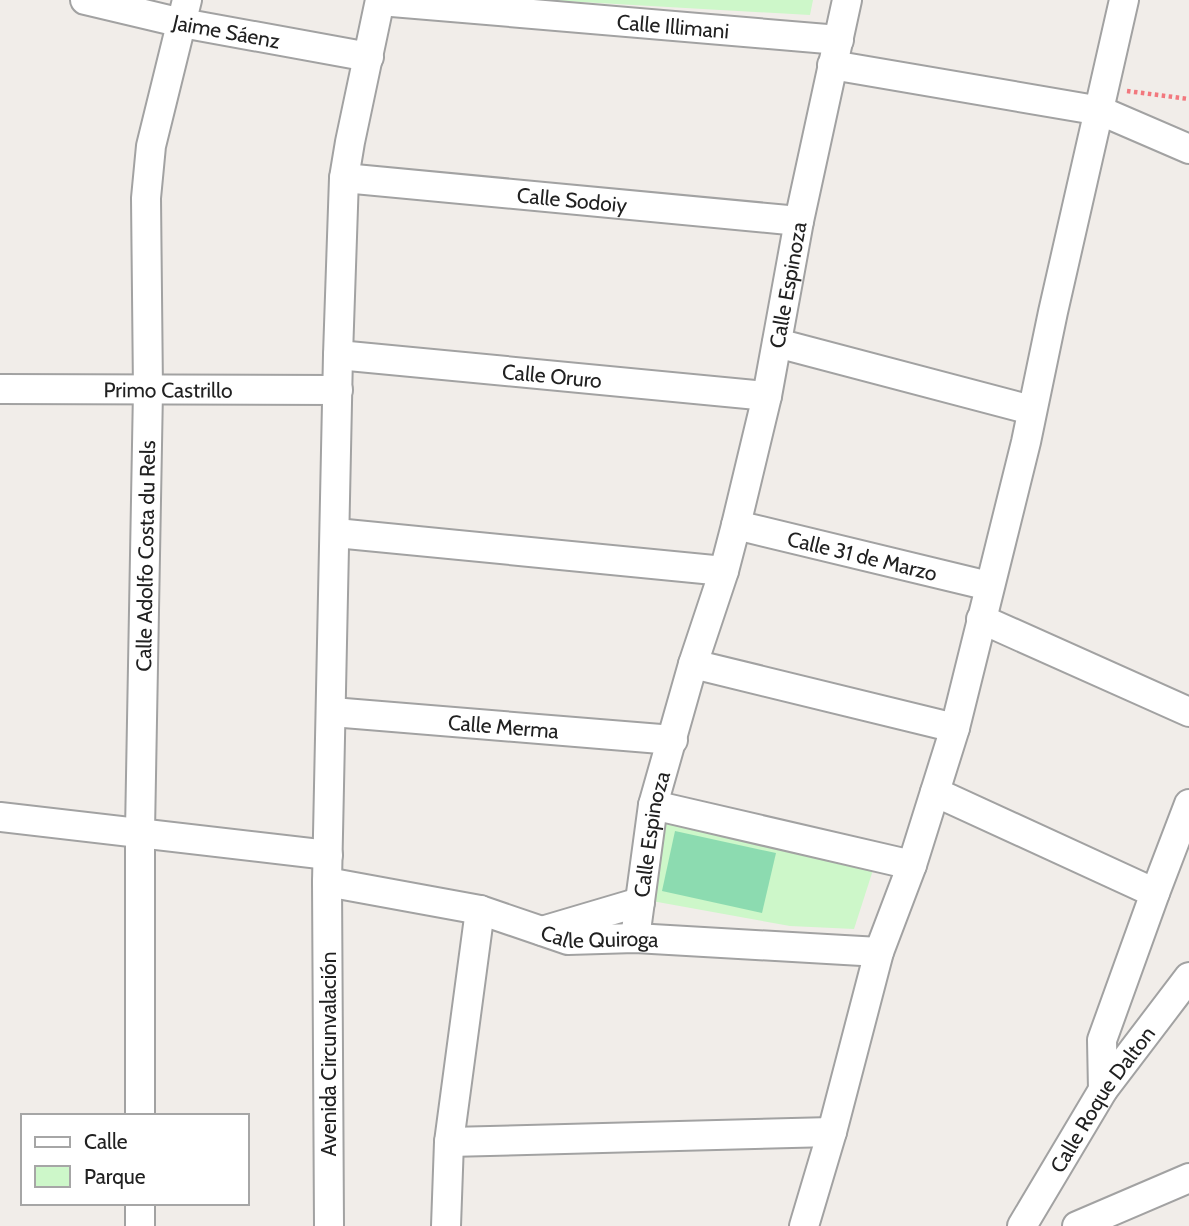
<svg xmlns="http://www.w3.org/2000/svg" width="1189" height="1226" viewBox="0 0 1189 1226" font-family="Cabin,sans-serif">
<style>
.park{fill:#cdf7c9}
.pitch{fill:#8cdbb0}
.lines{fill:none;stroke-linecap:round;stroke-linejoin:round}
.minor-casing{stroke:#a2a2a2;stroke-width:32}
.path{stroke:#f2787e;stroke-width:4.5;stroke-dasharray:3.5 3.5;stroke-linecap:butt}
.minor{stroke:#fff;stroke-width:28}
.labels{text-anchor:middle;dominant-baseline:central;stroke-width:7;stroke-linejoin:round;paint-order:stroke}
.street-label{font-size:21px;fill:#212121;stroke:#fff}
</style>
<rect width="100%" height="100%" fill="#f1ede9"/>
<g class="park">
<polygon points="546,0 813,0 810,15"/>
<polygon points="663,818 873,870 854,929 790,926 652,901"/>
</g>
<polygon class="pitch" points="675,831 776,853 762,913 662,891"/>
<g class="lines">
<g class="minor-casing">
<g id="minor">
<path id="s1" d="M85,0L182,23L369,57"/>
<path id="s2" d="M380,1L839,40"/>
<polyline points="832,65 1101,111 1189,149"/>
<path id="s3" d="M344,178L799,221"/>
<polyline points="777,343 1031,410"/>
<path id="s4" d="M338,355L767,396"/>
<path id="s5" d="M0,389L338,390"/>
<path id="s6" d="M736,525L989,586"/>
<polyline points="336,533 724,571"/>
<polyline points="981,619 1189,712"/>
<polyline points="693,664 955,728"/>
<path id="s7" d="M332,712L673,740"/>
<polyline points="935,792 1155,893"/>
<polyline points="653,805 912,865"/>
<polyline points="0,817 328,855"/>
<path id="s8" d="M327,882L480,910L568,940L635,938L879,952"/>
<polyline points="542,931 640,902"/>
<path id="s9" d="M635,938L653,805L693,664L724,571L736,525L767,396L799,221L847,0"/>
<polyline points="1103,1090 1102,1040 1155,893 1189,804"/>
<path id="s10" d="M140,1116V831L148,390L146,198L151,146L187,0"/>
<polyline points="449,1142 832,1132"/>
<polyline points="140,1203 140,1226"/>
<polyline points="329,1226 327,882 338,355 344,178 350,142 380,0"/>
<polyline points="446,1226 449,1142 480,910"/>
<polyline points="804,1226 832,1132 879,952 912,865 955,728 1026,442 1053,312 1124,0"/>
<path id="s11" d="M1022,1226L1103,1090L1189,977"/>
<polyline points="1077,1226 1189,1178"/>
</g>
</g>
<polyline class="path" points="1127,91 1189,99"/>
<use href="#minor" class="minor"/>
</g>
<g class="labels">
<g class="street-label">
<text stroke="none"><textPath href="#s2" startOffset="294">Calle Illimani</textPath></text>
<text stroke="none"><textPath href="#s1" startOffset="145">Jaime Sáenz</textPath></text>
<text stroke="none"><textPath href="#s3" startOffset="229">Calle Sodoiy</textPath></text>
<text stroke="none"><textPath href="#s9" startOffset="672">Calle Espinoza</textPath></text>
<text stroke="none"><textPath href="#s4" startOffset="215">Calle Oruro</textPath></text>
<text stroke="none"><textPath href="#s5" startOffset="168">Primo Castrillo</textPath></text>
<text stroke="none"><textPath href="#s6" startOffset="130">Calle 31 de Marzo</textPath></text>
<text stroke="none"><textPath href="#s10" startOffset="560">Calle Adolfo Costa du Rels</textPath></text>
<text stroke="none"><textPath href="#s7" startOffset="172">Calle Merma</textPath></text>
<text stroke="none"><textPath href="#s9" startOffset="105">Calle Espinoza</textPath></text>
<text stroke="none"><textPath href="#s8" startOffset="280">Calle Quiroga</textPath></text>
<text transform="translate(328 1054) rotate(-90)">Avenida Circunvalación</text>
<text stroke="none"><textPath href="#s11" startOffset="150">Calle Roque Dalton</textPath></text>
</g>
</g>
<rect x="21" y="1114" width="228" height="91" fill="#ffffff" stroke="#a6a6a6" stroke-width="2"/>
<rect x="35" y="1137" width="35" height="10" fill="#ffffff" stroke="#a6a6a6" stroke-width="2"/>
<text x="84" y="1149" font-size="21" fill="#212121">Calle</text>
<rect x="35" y="1166" width="35" height="21" fill="#cdf7c9" stroke="#a6a6a6" stroke-width="2"/>
<text x="84" y="1184" font-size="21" fill="#212121">Parque</text>
</svg>
